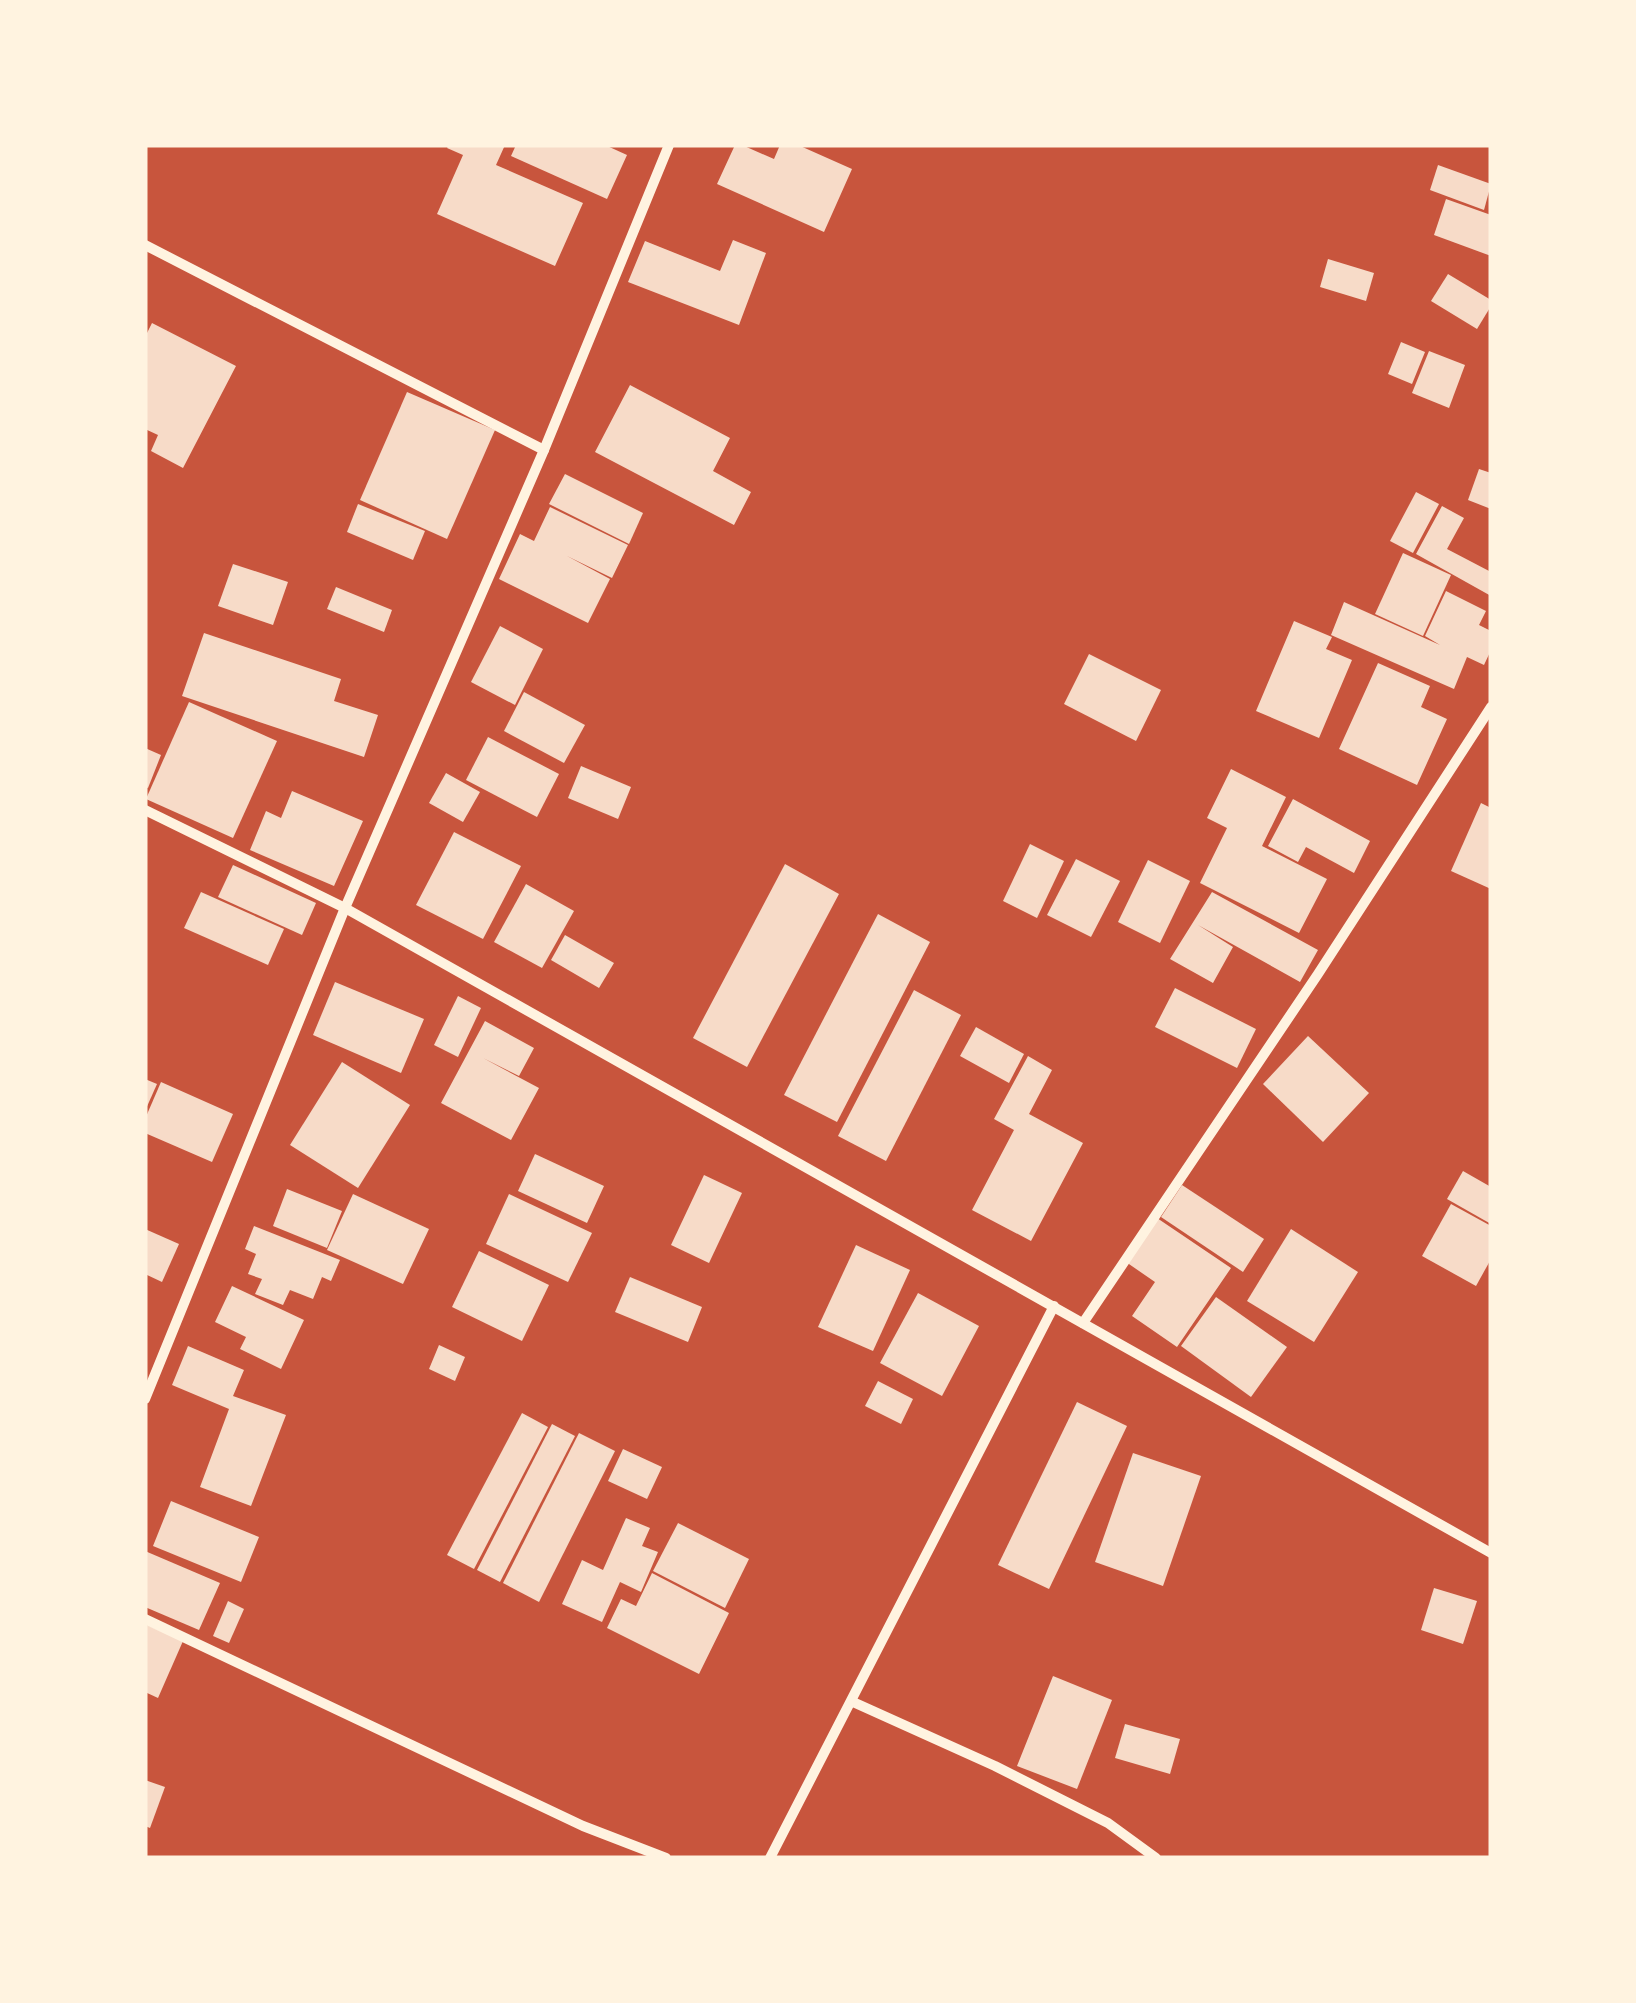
<svg xmlns="http://www.w3.org/2000/svg" width="1636" height="2003" viewBox="0 0 1636 2003" font-family="Signika,sans-serif">
<style>
.building{fill:#f7dbc8}
.lines{fill:none;stroke-linecap:round;stroke-linejoin:round}
.minor{stroke:#fff3e0;stroke-width:10}
</style>
<rect width="100%" height="100%" fill="#c8553d"/>
<g class="building">
<polygon points="449,145 505,145 496,165 583,203 555,266 437,214 463,155 447,148"/>
<polygon points="516,145 605,145 627,155 607,199 511,156"/>
<polygon points="735,145 742,145 774,159 780,145 798,145 852,169 824,232 717,184"/>
<polygon points="1438,165 1491,184 1484,210 1430,190"/>
<polygon points="1446,199 1491,215 1491,256 1434,235"/>
<polygon points="733,240 766,253 739,325 628,282 645,241 720,271"/>
<polygon points="1328,259 1374,273 1366,301 1320,287"/>
<polygon points="1448,274 1491,300 1491,306 1477,329 1431,301"/>
<polygon points="152,323 236,366 183,468 151,451 158,435 145,429 145,337"/>
<polygon points="1401,342 1425,352 1412,384 1388,374"/>
<polygon points="1429,351 1465,365 1449,408 1412,393"/>
<polygon points="630,385 730,438 713,471 751,492 734,525 595,452"/>
<polygon points="407,392 495,430 447,539 360,500"/>
<polygon points="1479,469 1491,473 1491,509 1468,500"/>
<polygon points="565,474 643,513 629,544 549,504"/>
<polygon points="1416,492 1439,504 1413,553 1390,541"/>
<polygon points="358,504 425,531 413,560 347,532"/>
<polygon points="1442,506 1464,518 1447,549 1491,572 1491,596 1416,554"/>
<polygon points="550,507 628,545 612,578 567,556 610,579 588,623 499,579 520,534 534,541"/>
<polygon points="1403,553 1451,575 1423,636 1375,614"/>
<polygon points="233,564 288,582 273,625 218,606"/>
<polygon points="336,587 392,610 384,632 327,609"/>
<polygon points="1446,591 1486,611 1479,625 1491,631 1491,650 1484,665 1467,657 1454,689 1331,635 1344,602 1440,645 1425,636"/>
<polygon points="1294,621 1332,637 1326,649 1352,660 1319,738 1256,711"/>
<polygon points="500,626 543,649 515,705 471,682"/>
<polygon points="204,633 341,679 334,701 378,715 364,757 182,696"/>
<polygon points="1089,654 1161,690 1136,741 1064,704"/>
<polygon points="1378,663 1430,686 1421,707 1447,719 1417,785 1339,749"/>
<polygon points="524,692 585,725 564,763 504,731"/>
<polygon points="189,702 277,741 233,838 146,799"/>
<polygon points="488,737 559,774 537,817 466,780"/>
<polygon points="145,748 161,755 148,788 145,787"/>
<polygon points="581,766 631,787 618,819 568,798"/>
<polygon points="1231,769 1286,797 1262,846 1327,879 1299,933 1200,883 1227,828 1207,818"/>
<polygon points="446,773 480,792 463,822 429,803"/>
<polygon points="292,791 363,821 334,886 250,850 266,811 281,818"/>
<polygon points="1293,799 1370,841 1354,873 1306,847 1298,862 1268,846"/>
<polygon points="1481,803 1491,808 1491,889 1451,871"/>
<polygon points="454,832 521,866 483,939 416,905"/>
<polygon points="1030,844 1064,861 1037,918 1003,901"/>
<polygon points="1076,859 1120,881 1091,937 1047,915"/>
<polygon points="1148,860 1190,881 1160,943 1118,922"/>
<polygon points="785,864 839,894 747,1067 693,1038"/>
<polygon points="233,865 316,903 302,935 218,897"/>
<polygon points="526,884 574,911 542,968 494,942"/>
<polygon points="201,892 284,929 268,965 184,928"/>
<polygon points="1212,892 1318,950 1300,982 1198,925 1233,947 1213,983 1170,959"/>
<polygon points="878,914 930,942 837,1122 784,1095"/>
<polygon points="565,935 614,963 599,988 551,960"/>
<polygon points="335,982 424,1019 401,1073 313,1035"/>
<polygon points="1175,988 1256,1029 1237,1068 1155,1027"/>
<polygon points="914,990 961,1015 886,1161 838,1136"/>
<polygon points="458,996 481,1008 458,1057 434,1045"/>
<polygon points="485,1021 534,1048 519,1076 483,1058 539,1088 511,1140 441,1103"/>
<polygon points="976,1027 1024,1054 1009,1083 960,1056"/>
<polygon points="1308,1036 1369,1093 1323,1142 1263,1084"/>
<polygon points="1028,1056 1052,1070 1029,1114 1083,1143 1031,1241 972,1210 1014,1130 994,1119"/>
<polygon points="342,1062 410,1105 358,1188 290,1145"/>
<polygon points="145,1079 157,1084 145,1111"/>
<polygon points="161,1082 233,1114 212,1162 145,1133 145,1119"/>
<polygon points="535,1154 604,1186 587,1223 518,1191"/>
<polygon points="1463,1171 1491,1187 1491,1224 1447,1199"/>
<polygon points="704,1175 742,1193 709,1263 671,1245"/>
<polygon points="1182,1185 1264,1239 1243,1272 1161,1217"/>
<polygon points="287,1189 342,1211 327,1248 273,1226"/>
<polygon points="353,1194 429,1229 403,1284 327,1250"/>
<polygon points="509,1194 592,1233 568,1282 486,1244"/>
<polygon points="1451,1204 1491,1226 1491,1259 1476,1286 1422,1256"/>
<polygon points="1157,1218 1231,1268 1177,1347 1132,1316 1155,1282 1126,1262"/>
<polygon points="254,1226 340,1260 331,1281 322,1277 313,1299 290,1290 283,1305 255,1294 262,1279 248,1274 256,1254 245,1249"/>
<polygon points="145,1229 179,1244 162,1282 145,1274"/>
<polygon points="1291,1229 1358,1272 1314,1342 1247,1301"/>
<polygon points="856,1245 910,1270 873,1351 818,1327"/>
<polygon points="479,1251 549,1285 522,1341 452,1307"/>
<polygon points="630,1277 702,1307 688,1342 615,1312"/>
<polygon points="232,1286 304,1320 281,1369 240,1349 246,1337 215,1322"/>
<polygon points="918,1293 979,1326 942,1396 880,1363"/>
<polygon points="1216,1297 1287,1347 1251,1397 1181,1346"/>
<polygon points="439,1345 465,1357 455,1381 429,1369"/>
<polygon points="188,1346 244,1370 233,1396 286,1415 251,1506 200,1487 229,1409 172,1385"/>
<polygon points="878,1381 913,1399 901,1424 865,1406"/>
<polygon points="1077,1402 1127,1426 1049,1589 998,1565"/>
<polygon points="522,1413 548,1427 474,1569 447,1555"/>
<polygon points="552,1424 575,1436 500,1582 477,1570"/>
<polygon points="579,1433 615,1451 539,1602 503,1583"/>
<polygon points="623,1449 662,1467 647,1499 608,1481"/>
<polygon points="1133,1453 1201,1476 1163,1586 1095,1562"/>
<polygon points="171,1501 259,1537 241,1582 153,1546"/>
<polygon points="626,1518 650,1528 642,1546 658,1552 641,1592 620,1582 602,1622 562,1604 582,1560 603,1570"/>
<polygon points="678,1523 749,1559 725,1608 653,1571"/>
<polygon points="145,1551 220,1583 199,1630 145,1607"/>
<polygon points="652,1573 729,1613 699,1674 607,1628 621,1599 636,1606"/>
<polygon points="1434,1588 1477,1601 1463,1644 1421,1630"/>
<polygon points="228,1601 244,1609 229,1643 213,1636"/>
<polygon points="145,1624 183,1641 158,1698 145,1692"/>
<polygon points="1053,1676 1112,1700 1077,1789 1017,1766"/>
<polygon points="1125,1724 1180,1739 1170,1774 1115,1758"/>
<polygon points="145,1780 165,1787 150,1828 145,1826"/>
</g>
<g class="lines">
<g class="minor">
<polyline points="145,245 544,450"/>
<polyline points="145,810 345,908 1491,1553"/>
<polyline points="1083,1323 1318,974 1491,707"/>
<polyline points="145,1399 345,908 544,450 669,145"/>
<polyline points="145,1619 583,1826 666,1858"/>
<polyline points="853,1702 995,1766 1108,1823 1156,1858"/>
<polyline points="770,1858 1054,1306"/>
</g>
</g>
<rect width="1636" height="2003" fill="none" stroke="#fff3e0" stroke-width="295"/>
</svg>
